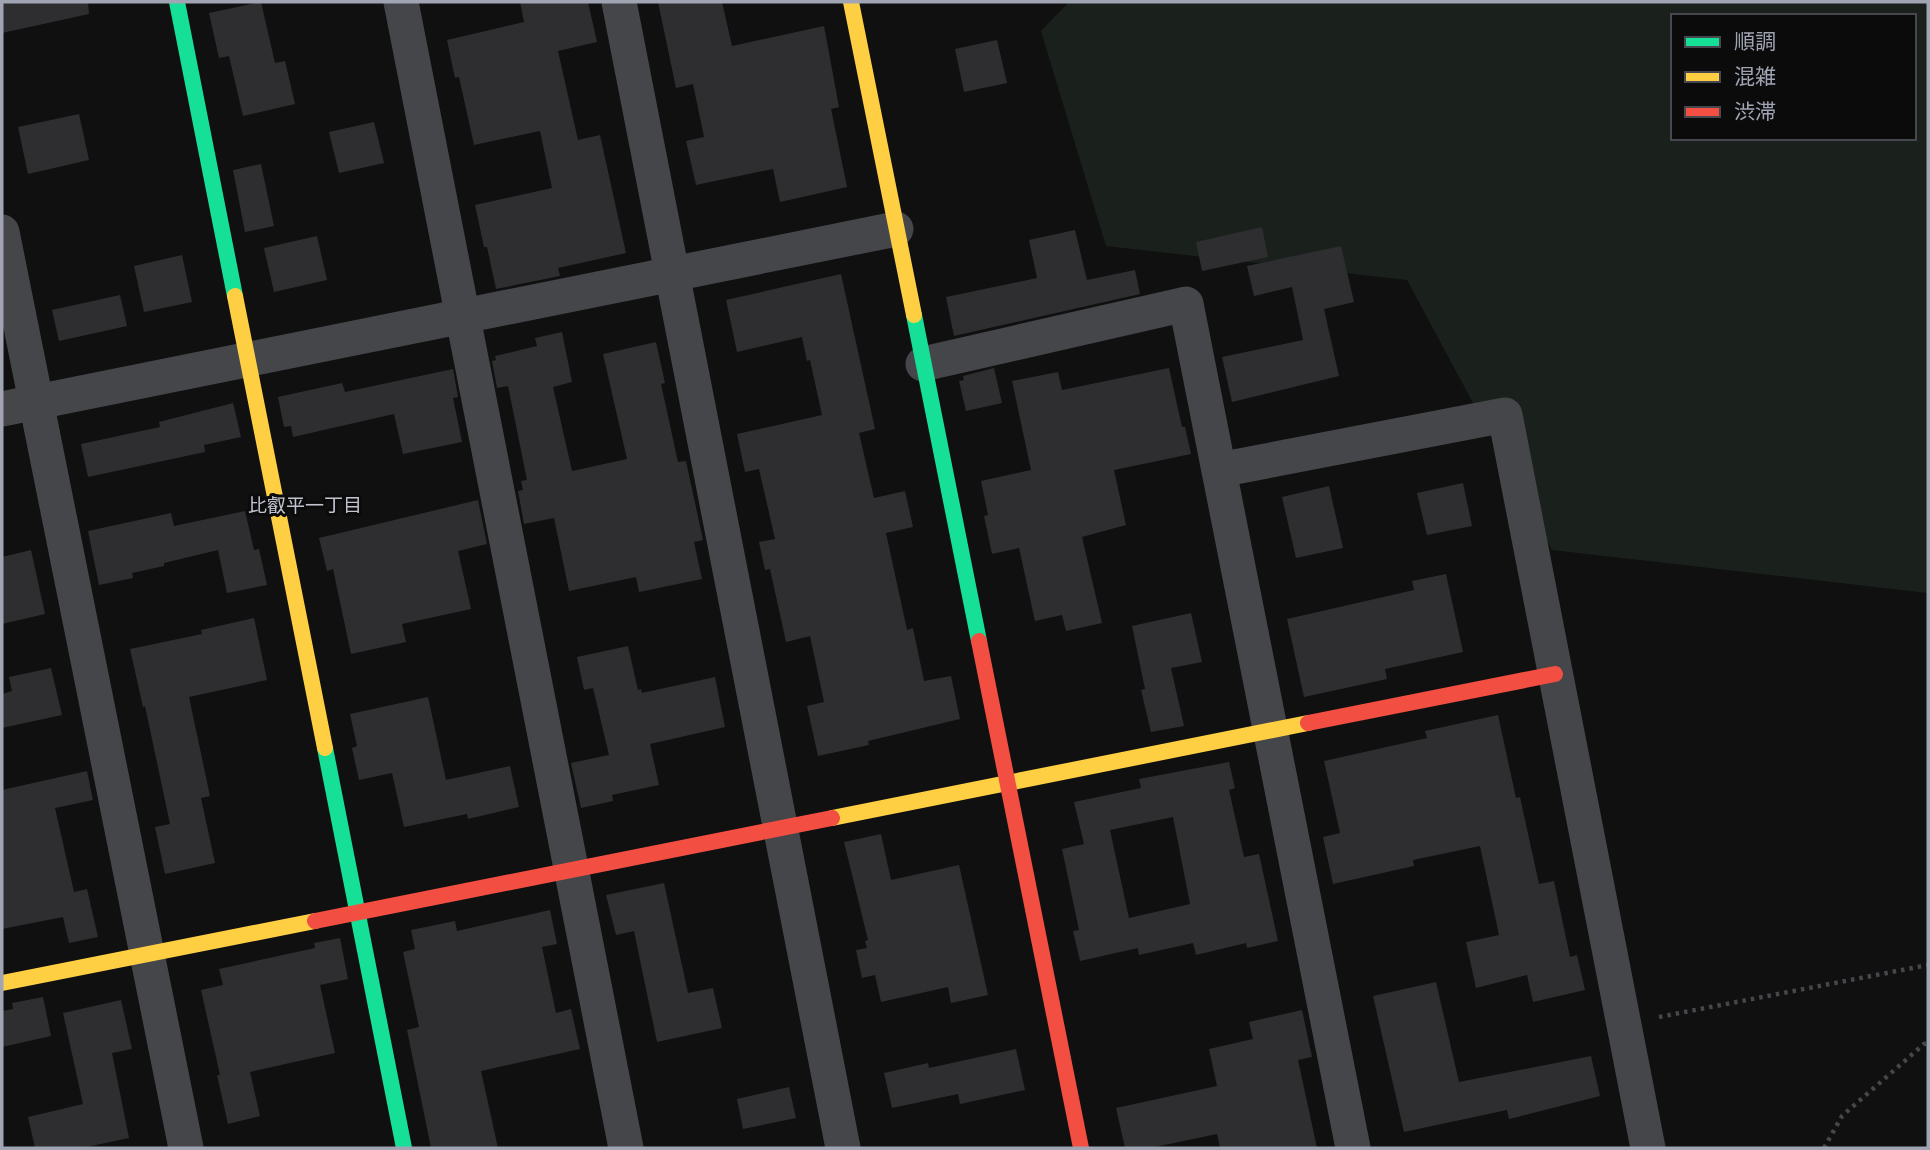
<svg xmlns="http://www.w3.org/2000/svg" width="1930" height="1150" viewBox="0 0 1930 1150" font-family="'Public Sans','Noto Sans JP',sans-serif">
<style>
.green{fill:#1a211c;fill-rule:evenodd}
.building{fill:#2e2e30;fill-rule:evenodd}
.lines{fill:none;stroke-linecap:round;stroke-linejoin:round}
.path{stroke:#46464b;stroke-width:4.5;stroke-dasharray:3.5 5;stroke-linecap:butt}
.street{stroke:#454649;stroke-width:35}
.fast{stroke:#16e098;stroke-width:16}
.slow{stroke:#ffcf43;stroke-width:16}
.jam{stroke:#f24e42;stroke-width:16}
.labels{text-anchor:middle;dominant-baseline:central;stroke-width:6;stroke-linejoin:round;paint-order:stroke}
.neighbourhood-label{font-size:19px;fill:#c1c3cf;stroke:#0b0b0c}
</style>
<rect width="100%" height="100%" fill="#101011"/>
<path class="green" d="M1069,2H1928V593L1552,550L1407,280L1106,246L1041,31ZM1673,16H1914V138H1673Z"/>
<g class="building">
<polygon points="2,2 88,2 89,14 2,33"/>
<polygon points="261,2 275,63 285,61 295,104 243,116 229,56 219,58 209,13"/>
<polygon points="520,2 588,2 597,42 558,51 578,140 600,135 626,253 558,268 560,276 496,289 487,247 484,247 475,205 552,188 540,131 474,145 459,77 455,78 447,40 524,22"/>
<polygon points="658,2 722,2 732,46 824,26 839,107 831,109 847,187 780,202 773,169 696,185 686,141 704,137 693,84 676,88"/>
<polygon points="997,40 1007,83 964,92 955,49"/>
<polygon points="79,114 89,160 28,174 18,127"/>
<polygon points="374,122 384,163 339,173 329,132"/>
<polygon points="261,164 274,226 245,232 233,170"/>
<polygon points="1262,227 1268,257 1202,271 1196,242"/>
<polygon points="1075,230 1087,280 1135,270 1140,294 954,336 946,297 1037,278 1029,240"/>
<polygon points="317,236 327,280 274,292 264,248"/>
<polygon points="1341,246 1354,302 1324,309 1339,376 1232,402 1222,357 1303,340 1292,287 1254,296 1247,266"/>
<polygon points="182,255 192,302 144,312 134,266"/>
<polygon points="841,274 875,429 859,433 874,498 905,491 913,527 886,533 907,630 913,628 924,681 951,676 960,719 868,741 869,745 818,756 807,706 824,702 810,636 786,642 770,569 765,570 759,542 775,539 759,469 745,472 737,434 822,415 810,360 807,361 802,337 737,352 726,300"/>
<polygon points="120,295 127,326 59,341 52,310"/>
<polygon points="562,332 572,382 553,387 572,471 627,459 603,354 656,342 665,383 661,384 678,462 686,461 703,540 694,542 702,579 639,592 636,577 569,591 554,518 524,524 518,491 523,490 521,481 527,480 508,386 497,388 492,361 496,360 495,356 537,346 535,338"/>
<polygon points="994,368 1002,403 966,411 959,381 964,380 963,376"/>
<polygon points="1169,368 1182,427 1185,427 1191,454 1114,470 1126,525 1082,537 1102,623 1066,631 1062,615 1035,621 1019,548 992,554 984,516 988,515 981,481 1031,470 1012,381 1058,372 1062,390"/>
<polygon points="453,369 458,397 453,398 462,442 403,454 394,414 293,437 291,426 284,427 278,397 342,383 345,392"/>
<polygon points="233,403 241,437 204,445 205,452 88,477 81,444 160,427 159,422"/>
<polygon points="1463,483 1472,526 1427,535 1417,493"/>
<polygon points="1329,486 1343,548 1296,558 1282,497"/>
<polygon points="478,500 487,544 458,551 471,609 402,624 406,642 351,654 333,569 327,571 319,538"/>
<polygon points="245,511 254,550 259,549 267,585 227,593 218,550 164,563 164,566 132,573 133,578 99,585 88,531 171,513 174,526"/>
<polygon points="31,550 45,614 2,624 2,557"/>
<polygon points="1446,574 1463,652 1385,669 1387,679 1304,697 1287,619 1414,590 1412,581"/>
<polygon points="1191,613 1202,662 1171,668 1184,726 1151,732 1141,690 1145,689 1132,626"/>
<polygon points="254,618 267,680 189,697 210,796 201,798 215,863 165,874 155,827 170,824 145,706 143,707 130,649 202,634 201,630"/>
<polygon points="628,646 638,690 641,689 642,693 715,677 725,727 650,744 659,785 612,795 613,801 581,808 571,763 609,755 593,688 584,690 577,657"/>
<polygon points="51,668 62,715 2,728 2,694 12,691 9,677"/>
<polygon points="428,697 446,780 510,766 519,807 468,819 467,814 404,827 392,773 359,780 352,748 357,746 350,714"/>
<polygon points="1498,715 1516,798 1520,797 1539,884 1554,881 1570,957 1577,955 1585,990 1533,1002 1527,975 1476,988 1466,942 1499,935 1480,846 1413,860 1414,866 1333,884 1323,837 1340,833 1324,761 1427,738 1425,731"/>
<path d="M1229,762L1235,788L1229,790L1244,857L1259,854L1278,941L1247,948L1246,943L1196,955L1193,943L1139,955L1138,948L1080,961L1073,931L1079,930L1062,849L1084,844L1074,802L1141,788L1139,779ZM1173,817L1190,904L1129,918L1110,830Z"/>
<polygon points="87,771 93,800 55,808 74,892 87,889 98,937 69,943 63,917 2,929 2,790"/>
<polygon points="881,834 891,880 959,865 988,995 951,1003 948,987 881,1002 875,975 862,978 856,950 867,948 865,941 868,940 844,842"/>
<polygon points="664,883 688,993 713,988 722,1028 657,1042 634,931 616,935 606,895"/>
<polygon points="550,910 557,944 542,947 556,1013 571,1009 580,1049 481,1071 498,1148 431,1148 407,1030 419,1027 403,952 415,949 411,930 455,921 457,931"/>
<polygon points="340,938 348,979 320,985 335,1053 250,1072 260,1116 228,1124 217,1075 220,1075 201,990 223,985 219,969 315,948 314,943"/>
<polygon points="1436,982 1459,1082 1591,1056 1600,1096 1509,1119 1507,1110 1404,1132 1373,996"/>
<polygon points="43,997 51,1036 2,1047 2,1011 13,1009 12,1003"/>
<polygon points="121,1000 132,1049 112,1053 129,1138 82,1148 35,1148 28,1117 83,1104 63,1013"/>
<polygon points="1302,1010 1312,1057 1298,1060 1317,1148 1220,1148 1217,1134 1150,1148 1125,1148 1116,1108 1217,1086 1209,1049 1253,1039 1249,1022"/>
<polygon points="1016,1049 1025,1090 960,1104 958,1094 892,1108 884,1073 928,1063 929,1068"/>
<polygon points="789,1087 796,1118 743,1129 737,1099"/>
</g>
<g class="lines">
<g class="path">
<polyline points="1659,1017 1928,965"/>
<polyline points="1824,1148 1842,1116 1924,1044 1928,1043"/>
</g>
<g class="street">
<polyline points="401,2 626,1148"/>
<polyline points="619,2 843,1148"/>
<polyline points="2,232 186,1148"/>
<polyline points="923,364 1186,304 1353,1148"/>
<polyline points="2,409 896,229"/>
<polyline points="1219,470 1505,415 1648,1148"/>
</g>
<g class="fast">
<polyline points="177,2 235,296"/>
<polyline points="914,315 979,641"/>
<polyline points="325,748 404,1148"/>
</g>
<g class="slow">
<polyline points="851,2 914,315"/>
<polyline points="235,296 325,748"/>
<polyline points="832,818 1308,723"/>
<polyline points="2,983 315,921"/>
</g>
<g class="jam">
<polyline points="979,641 1081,1148"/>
<polyline points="1308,723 1555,674"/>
<polyline points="315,921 832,818"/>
</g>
</g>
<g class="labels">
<g class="neighbourhood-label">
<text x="305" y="505">比叡平一丁目</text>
</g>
</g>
<rect width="1930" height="1150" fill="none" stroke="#a0a4b3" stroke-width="7"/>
<rect x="1671" y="14" width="245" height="126" fill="#0b0b0c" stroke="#47484f" stroke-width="2"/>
<rect x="1685" y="37" width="35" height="10" fill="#16e098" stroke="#47484f" stroke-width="2"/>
<text x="1734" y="49" font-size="21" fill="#a0a4b3">順調</text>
<rect x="1685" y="72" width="35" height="10" fill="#ffcf43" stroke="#47484f" stroke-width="2"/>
<text x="1734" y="84" font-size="21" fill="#a0a4b3">混雑</text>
<rect x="1685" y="107" width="35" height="10" fill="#f24e42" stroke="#47484f" stroke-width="2"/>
<text x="1734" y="119" font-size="21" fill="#a0a4b3">渋滞</text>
</svg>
